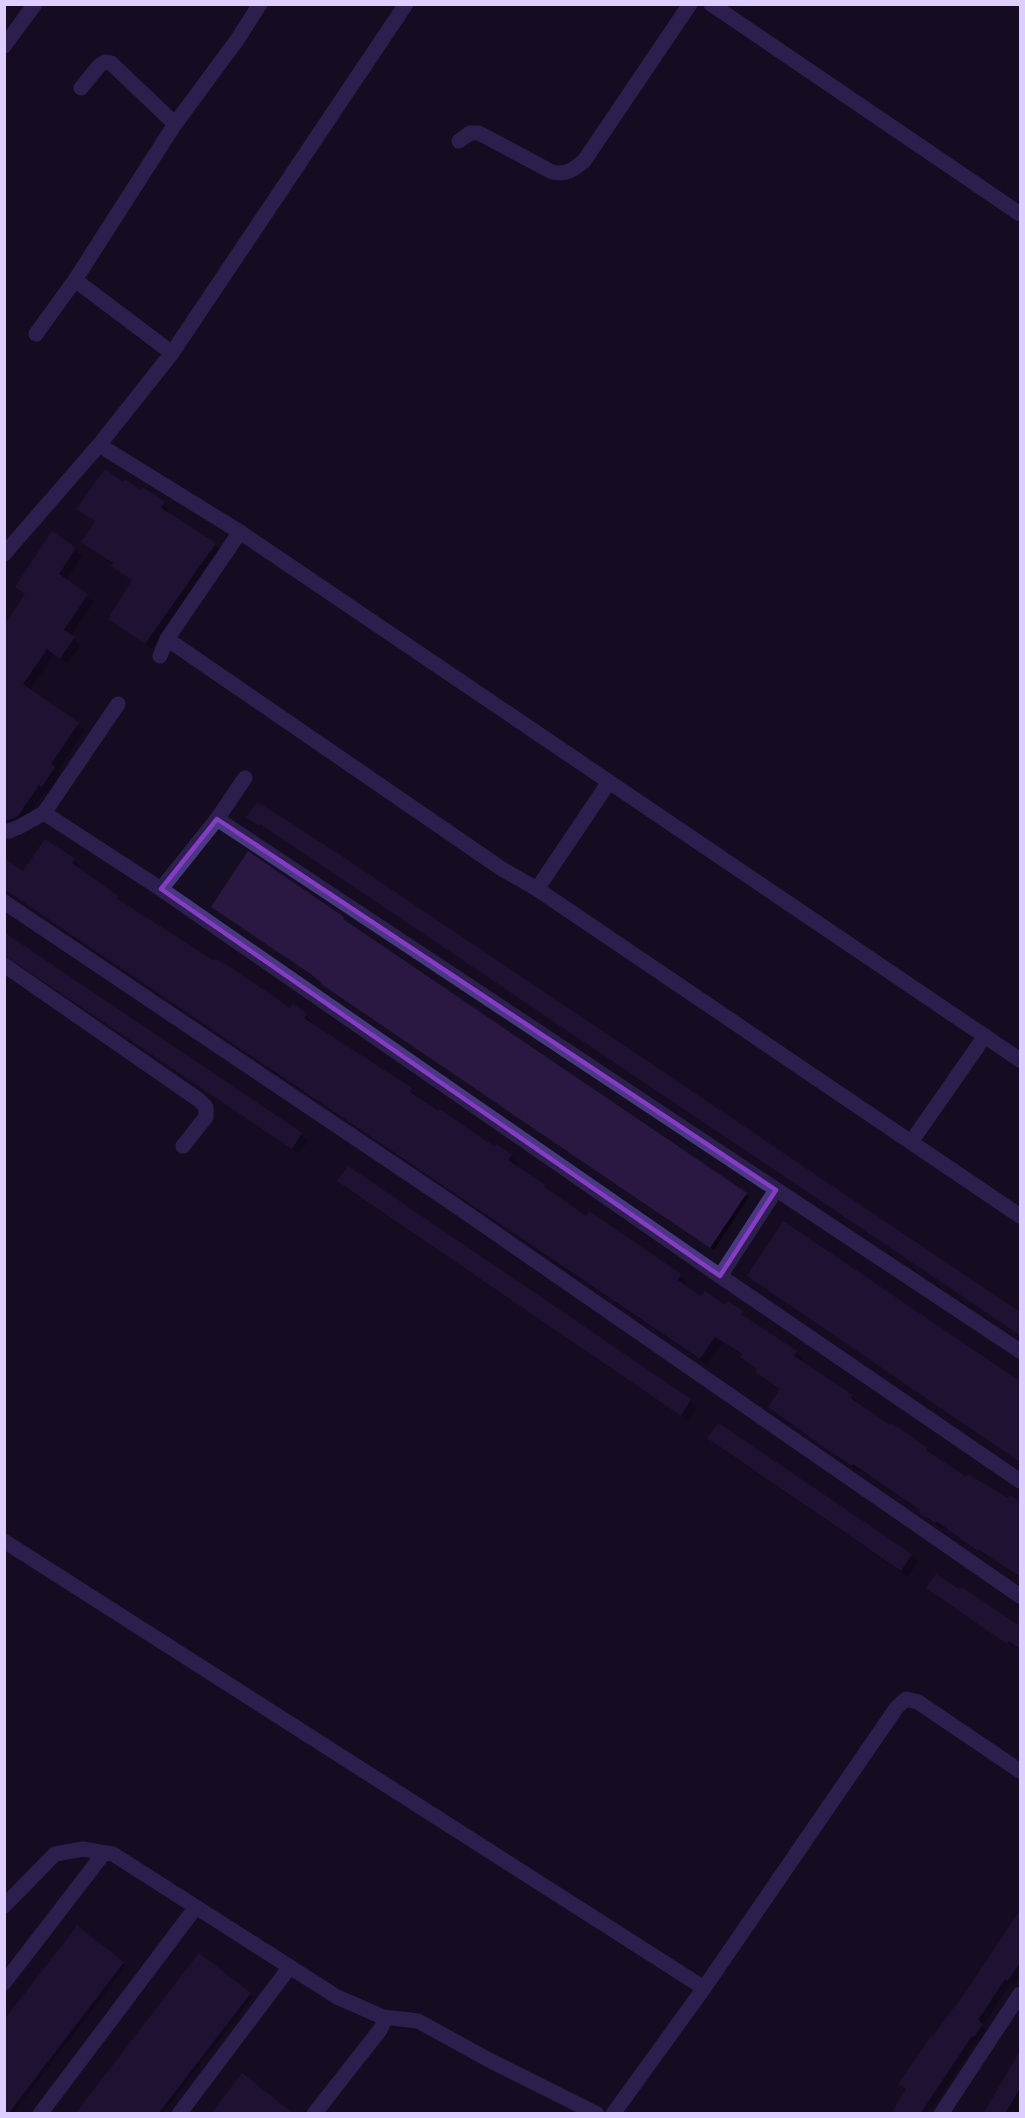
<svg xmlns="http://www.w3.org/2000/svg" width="1025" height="2118" viewBox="0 0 1025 2118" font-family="Karla,sans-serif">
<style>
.shadow{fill:#0007}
.building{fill:#2a1843}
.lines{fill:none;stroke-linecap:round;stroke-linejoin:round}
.minor{stroke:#493782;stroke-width:15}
.marked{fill:none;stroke:#853cc5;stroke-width:4.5;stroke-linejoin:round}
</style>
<rect width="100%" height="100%" fill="#150d22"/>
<g class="shadow">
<polygon points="4,4 11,4 4,13"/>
<polygon points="124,484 164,503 170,509 167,513 215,544 221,550 152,649 110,618 133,581 83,542 96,523 78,509"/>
<polygon points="75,549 82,556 66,581 94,602 71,636 81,645 68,664 54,655 30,691 78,724 85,731 58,771 61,775 49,793 46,791 24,823 4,831 4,627 26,595 17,587"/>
<polygon points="46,841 74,860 81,867 79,870 124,904 291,1010 306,1015 312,1022 311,1024 412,1090 418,1097 417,1099 495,1149 497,1146 511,1156 518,1163 515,1167 586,1218 590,1213 680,1276 687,1282 684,1287 702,1299 742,1313 748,1320 796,1352 803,1359 801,1362 852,1397 890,1427 903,1432 966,1479 1008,1500 1010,1497 1020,1504 1020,1578 987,1556 986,1557 943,1527 942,1529 927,1519 921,1511 860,1470 859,1472 835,1456 777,1413 781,1390 764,1379 757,1372 758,1370 742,1357 743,1356 723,1342 707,1365 37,911 7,892 4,893 4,860 24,873"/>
<polygon points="216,909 343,918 346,921 345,923 749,1197 714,1250 326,987 323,983"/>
<polygon points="4,954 301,1134 308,1141 299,1154"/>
<polygon points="348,1168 690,1401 697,1407 688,1421 346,1188 339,1181"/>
<polygon points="784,1223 1020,1383 1020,1461 752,1279"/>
<polygon points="718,1425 911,1556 918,1562 908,1577 716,1445 709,1438"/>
<polygon points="928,1588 960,1592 962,1589 1020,1627 1020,1649 1015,1646 1014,1648"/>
<polygon points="1020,1912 1020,1976 1014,1985 1011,1983 983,2026 987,2030 980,2041 978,2040 933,2108 930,2106 925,2114 893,2114 907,2091 900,2084 970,1988"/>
<polygon points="123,1963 126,1966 13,2114 4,2114"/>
<polygon points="250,1994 253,1997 162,2114 75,2114"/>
<polygon points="1020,2053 1020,2114 984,2114"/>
</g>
<g class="building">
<polygon points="105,469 123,482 125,479 141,490 143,487 165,502 161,508 216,543 145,644 108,619 132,580 111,566 113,563 81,542 95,521 76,509"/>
<polygon points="52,531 76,548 59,574 88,594 64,630 75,637 60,659 47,649 23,684 79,723 51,764 55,767 42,787 39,785 17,817 4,821 4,625 25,594 15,587"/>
<polygon points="257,802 336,852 1020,1312 1020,1335 260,824 259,826 246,817"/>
<polygon points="45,839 75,859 72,863 118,896 116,898 214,961 216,959 233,969 290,1008 293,1004 307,1014 304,1018 413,1089 410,1092 438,1111 439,1109 495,1147 496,1144 512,1155 508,1160 545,1185 544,1187 586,1216 589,1211 681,1274 678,1280 701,1296 705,1291 725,1305 728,1301 743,1311 741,1314 797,1351 794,1356 853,1395 851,1398 890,1425 891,1423 904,1431 927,1448 926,1450 966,1477 968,1474 1008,1498 1010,1495 1020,1502 1020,1577 979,1550 978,1551 936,1521 935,1523 918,1512 920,1510 853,1464 852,1466 826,1449 768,1407 780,1389 755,1372 757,1369 740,1357 742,1354 715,1337 700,1359 4,889 4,858 23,871"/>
<polygon points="248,851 344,917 343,919 747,1193 710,1248 321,984 322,983 309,973 211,907"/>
<polygon points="4,932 302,1133 292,1149 4,955"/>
<polygon points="348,1166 691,1399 681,1416 337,1181"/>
<polygon points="783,1221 1020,1381 1020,1462 747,1276"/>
<polygon points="718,1423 912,1554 901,1571 707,1438"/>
<polygon points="936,1574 960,1590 962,1587 1020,1626 1020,1649 1009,1641 1007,1644 926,1588"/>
<polygon points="1020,1910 1020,1962 1008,1981 1005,1979 978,2020 983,2024 974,2037 972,2036 920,2114 891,2114 906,2089 898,2084 932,2035 933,2036 969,1987"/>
<polygon points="77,1926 124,1962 8,2114 4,2114 4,2020"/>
<polygon points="199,1953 251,1993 158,2114 75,2114"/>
<polygon points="1020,2051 1020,2088 1005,2114 983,2114"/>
<polygon points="242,2073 294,2114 211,2114"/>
</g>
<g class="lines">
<g class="minor">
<polyline points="711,4 1020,214"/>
<polyline points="4,46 35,4"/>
<polyline points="81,88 99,66 105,62 111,63 175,124"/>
<path d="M459,141L470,133H479L552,172C567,175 573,170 584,161L690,4"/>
<polyline points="36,334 75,280"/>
<polyline points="172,353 75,280 175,124 237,40 260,4"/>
<polyline points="99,445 240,532 1020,1060"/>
<polyline points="4,554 99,445 172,353 406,4"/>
<polyline points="167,639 502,869 537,889 1020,1216"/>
<polyline points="160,656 167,639 240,532"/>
<polyline points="44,813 161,889 720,1276 1020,1481"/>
<polyline points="217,819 1020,1351"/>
<polyline points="4,831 9,831 19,827 44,813 118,704"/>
<polyline points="161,889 217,819 245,778"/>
<polyline points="537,889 609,782"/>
<polyline points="4,902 449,1201 1020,1596"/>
<polyline points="4,965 199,1100 206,1107 206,1117 183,1146"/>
<polyline points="911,1142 985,1036"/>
<polyline points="720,1276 776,1190"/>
<polyline points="4,1541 704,1988"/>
<polyline points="4,1906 55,1854 83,1849 105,1853"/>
<polyline points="4,1983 101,1857 105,1853 113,1854 337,1997 383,2017 418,2021 489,2060 597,2114"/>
<polyline points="40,2114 196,1907"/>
<polyline points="179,2114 289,1968"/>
<polyline points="314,2114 380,2030 384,2022 383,2017"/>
<polyline points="613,2114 704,1988 897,1707 906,1699 918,1702 1020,1771"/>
<polyline points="941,2114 1020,1994"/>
</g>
</g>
<path d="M0 0H1025V2118H0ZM217,819L776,1190L720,1276L161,889Z" fill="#150d22" fill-opacity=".55" fill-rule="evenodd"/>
<path class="marked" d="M217,819L776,1190L720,1276L161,889Z"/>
<rect width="1025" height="2118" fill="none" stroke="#ddceff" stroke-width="12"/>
</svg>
